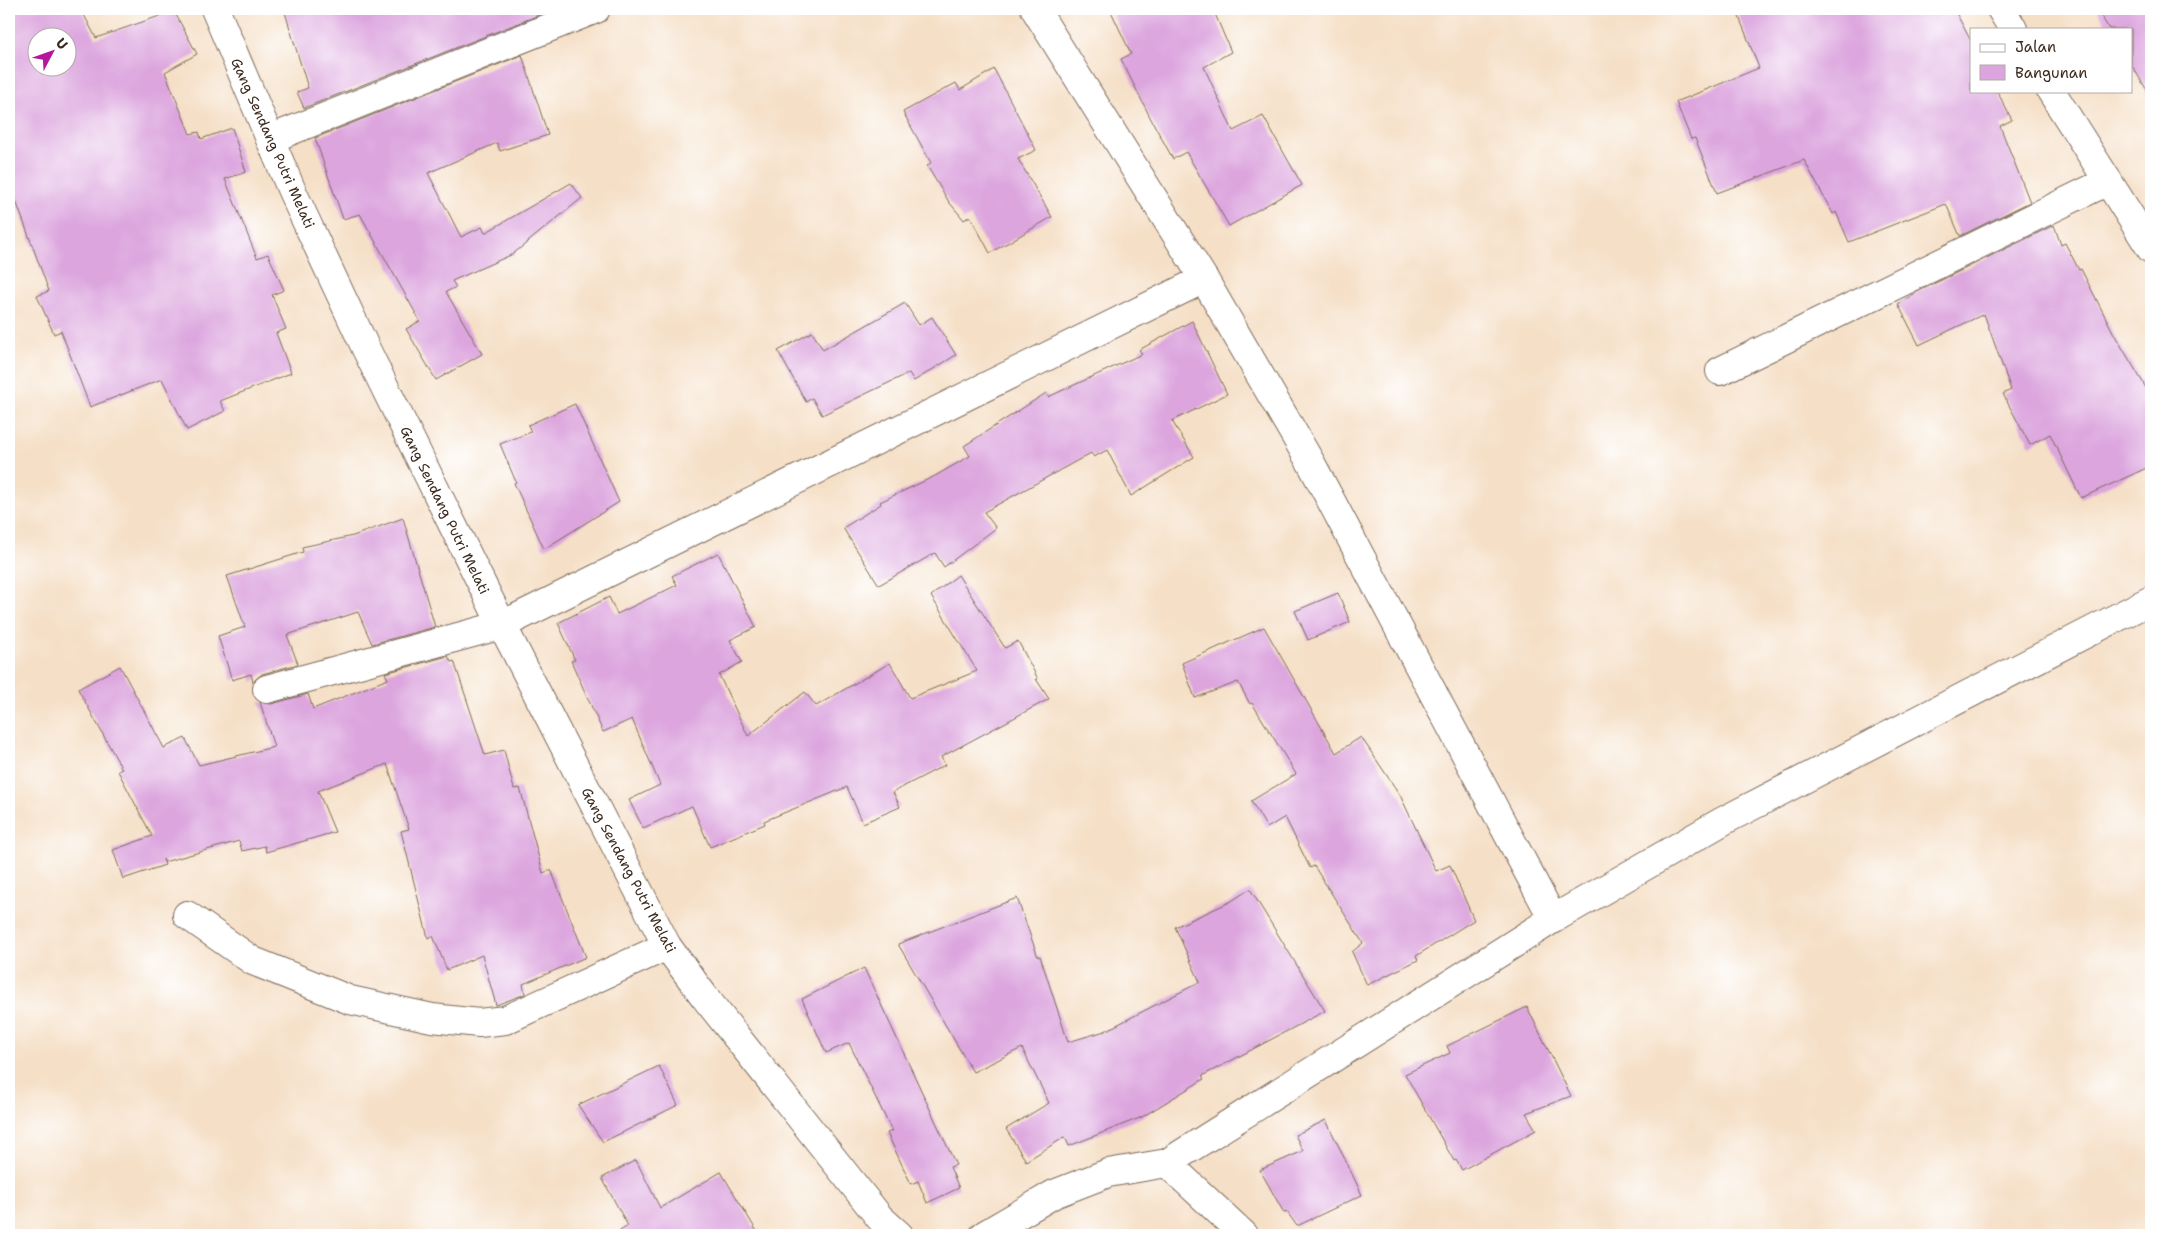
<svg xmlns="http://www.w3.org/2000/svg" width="2160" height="1244" viewBox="0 0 2160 1244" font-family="'Shantell Sans',sans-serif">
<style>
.building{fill:#dca5de;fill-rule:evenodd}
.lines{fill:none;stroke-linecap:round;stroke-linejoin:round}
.minor-casing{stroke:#7c6959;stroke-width:30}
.minor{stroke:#fff;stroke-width:28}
.labels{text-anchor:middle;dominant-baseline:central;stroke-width:5;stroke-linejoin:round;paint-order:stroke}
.street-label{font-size:14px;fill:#3b2a1e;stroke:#fff}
</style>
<rect width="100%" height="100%" fill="#fff"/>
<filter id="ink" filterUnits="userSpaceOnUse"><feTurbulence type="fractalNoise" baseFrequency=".02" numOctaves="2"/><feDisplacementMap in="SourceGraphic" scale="10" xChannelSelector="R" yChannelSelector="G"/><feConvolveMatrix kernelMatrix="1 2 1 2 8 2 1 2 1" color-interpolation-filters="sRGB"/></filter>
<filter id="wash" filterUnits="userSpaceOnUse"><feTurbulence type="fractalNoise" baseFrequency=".0096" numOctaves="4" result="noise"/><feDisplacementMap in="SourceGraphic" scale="20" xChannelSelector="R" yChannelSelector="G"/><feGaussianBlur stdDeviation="1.12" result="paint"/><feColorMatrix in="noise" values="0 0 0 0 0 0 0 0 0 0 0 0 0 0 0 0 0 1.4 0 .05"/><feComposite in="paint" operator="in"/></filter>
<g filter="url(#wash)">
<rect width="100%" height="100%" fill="#f5dfc6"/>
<g id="blocks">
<g class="building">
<path d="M9,9H81L96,38L174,11L197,54L165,72L190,134L199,132L201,139L232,128L246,172L225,179L257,258L268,254L284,290L272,295L286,329L276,333L291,373L220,401L225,411L187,430L162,379L90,407L61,331L54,334L37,296L49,291L9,182ZM38,38H68V68H38Z"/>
<polygon points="284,9 554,9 304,108 297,92 308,88"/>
<polygon points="1110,9 1213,9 1231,52 1204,67 1233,131 1263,116 1302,185 1229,226 1186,152 1173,159 1151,119 1121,59 1131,54"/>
<polygon points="1736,9 1954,9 1971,41 1971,91 1997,91 2012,120 2000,126 2030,202 1960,236 1946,204 1849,242 1836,212 1833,214 1804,160 1717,193 1695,138 1691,139 1676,102 1759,68"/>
<polygon points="2097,9 2151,9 2151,97 2131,64 2131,29 2109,29"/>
<polygon points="522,55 548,135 500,151 497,143 428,173 461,237 482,227 485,233 571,183 582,198 513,254 452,281 456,287 446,292 482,354 436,380 406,329 420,321 360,214 343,219 315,138"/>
<polygon points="994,69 1036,150 1018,159 1052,217 990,253 970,216 964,220 949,202 927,166 931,163 903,112 956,83 960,90"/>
<polygon points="2054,225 2061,245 2065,243 2079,270 2081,269 2114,334 2151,396 2151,466 2081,498 2050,434 2030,445 2003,394 2011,390 1984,314 1919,345 1898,304 1917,292"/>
<polygon points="905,303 919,325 932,317 956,355 914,381 909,373 822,415 812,398 806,402 778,351 812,332 823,350"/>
<polygon points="1192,321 1227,394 1172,421 1194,457 1131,496 1107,450 1094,457 1091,453 984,512 996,528 944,567 935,553 879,585 843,528 881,504 880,502 935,476 970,456 964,446 1046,393 1048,397 1142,354 1139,350"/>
<polygon points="575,404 619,502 544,549 514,483 516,482 500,444 531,432 528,425"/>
<polygon points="403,518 435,627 372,644 358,612 287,635 298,664 262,674 253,682 251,674 232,680 218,636 245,627 227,576 303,552 302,547 353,536"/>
<polygon points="718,553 756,627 730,640 742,662 719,675 748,736 805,692 816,706 890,663 910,698 977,671 931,596 958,575 1005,648 1018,641 1038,679 1036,679 1049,699 941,757 945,765 893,792 900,807 863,823 847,787 764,821 765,824 710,847 692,806 643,828 629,800 660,785 632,719 603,732 571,661 575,660 558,623 609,597 617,614 677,585 672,576"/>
<polygon points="1338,593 1350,622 1308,640 1295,611"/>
<polygon points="1264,627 1336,753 1361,737 1400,795 1436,871 1450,865 1474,920 1416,956 1418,960 1367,985 1352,952 1363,943 1314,866 1310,868 1285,817 1267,828 1251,801 1296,774 1252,703 1250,704 1238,682 1195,698 1182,663"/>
<polygon points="448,656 451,662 454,661 485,755 504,750 514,789 520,788 543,873 551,870 586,957 523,984 525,994 496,1005 482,955 447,970 433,936 428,938 401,831 409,829 387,764 318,791 335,832 266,852 265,846 242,851 239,841 164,862 163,859 165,865 123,879 113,850 152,836 118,771 122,769 78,689 120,666 164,748 185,738 199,765 274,747 260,702 271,704 308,694 313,709 388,679 385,673"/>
<polygon points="1250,889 1325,1011 1202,1076 1204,1079 1142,1117 1069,1146 1065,1137 1026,1161 1006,1129 1049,1103 1022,1048 973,1072 898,944 1017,898 1038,957 1040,956 1068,1042 1105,1031 1200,982 1175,927 1230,902"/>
<polygon points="864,968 956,1165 950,1167 959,1188 927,1203 918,1181 911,1184 887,1133 892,1131 849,1043 826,1053 802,999"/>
<polygon points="1527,1007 1571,1096 1526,1113 1536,1130 1462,1170 1456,1160 1454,1161 1405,1074 1450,1053 1447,1046"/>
<polygon points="659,1066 678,1105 603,1142 578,1105"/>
<polygon points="1326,1120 1362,1195 1297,1226 1287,1212 1284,1213 1260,1170 1303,1151 1295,1135"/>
<polygon points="636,1160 660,1208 721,1172 759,1235 613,1235 628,1226 602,1178"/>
</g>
</g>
</g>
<g filter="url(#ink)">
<use href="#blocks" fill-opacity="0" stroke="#7c6959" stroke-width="1"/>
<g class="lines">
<g class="minor-casing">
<g id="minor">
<polyline points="215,9 292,191 367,351 502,625 667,946 704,996 880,1218 899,1235"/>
<polyline points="1035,9 1204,279 1311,463 1553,919"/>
<polyline points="2001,9 2013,29"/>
<polyline points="2051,91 2151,249"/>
<polyline points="270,139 596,9"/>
<polyline points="1720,371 2108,181"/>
<polyline points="267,689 502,625 1204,279"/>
<polyline points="187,915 253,961 350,1000 432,1018 479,1023 505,1020 667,946"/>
<polyline points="1167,1163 1244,1235"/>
<polyline points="984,1235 1054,1194 1108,1173 1167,1163 1553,919 1723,821 2151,600"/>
</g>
</g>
<use href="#minor" class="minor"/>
</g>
</g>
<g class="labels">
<g class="street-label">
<text transform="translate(273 143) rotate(66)">Gang Sendang Putri Melati</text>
<text transform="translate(445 510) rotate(64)">Gang Sendang Putri Melati</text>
<text transform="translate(629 870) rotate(62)">Gang Sendang Putri Melati</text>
</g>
</g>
<rect width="2160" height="1244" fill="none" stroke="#fff" stroke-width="30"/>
<rect x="1970" y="28" width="162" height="65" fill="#ffffff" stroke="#b1aaa5"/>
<rect x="1980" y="44" width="25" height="8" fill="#ffffff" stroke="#b1aaa5"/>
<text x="2015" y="52" font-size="15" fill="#3b2a1e">Jalan</text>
<rect x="1980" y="65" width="25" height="15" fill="#dca5de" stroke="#b1aaa5"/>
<text x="2015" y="78" font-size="15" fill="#3b2a1e">Bangunan</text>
<g transform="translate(52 52) rotate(49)"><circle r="24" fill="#ffffff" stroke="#b1aaa5"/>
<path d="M0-4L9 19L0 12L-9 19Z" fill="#b5179e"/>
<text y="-8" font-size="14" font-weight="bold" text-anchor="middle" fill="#3b2a1e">U</text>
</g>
</svg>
